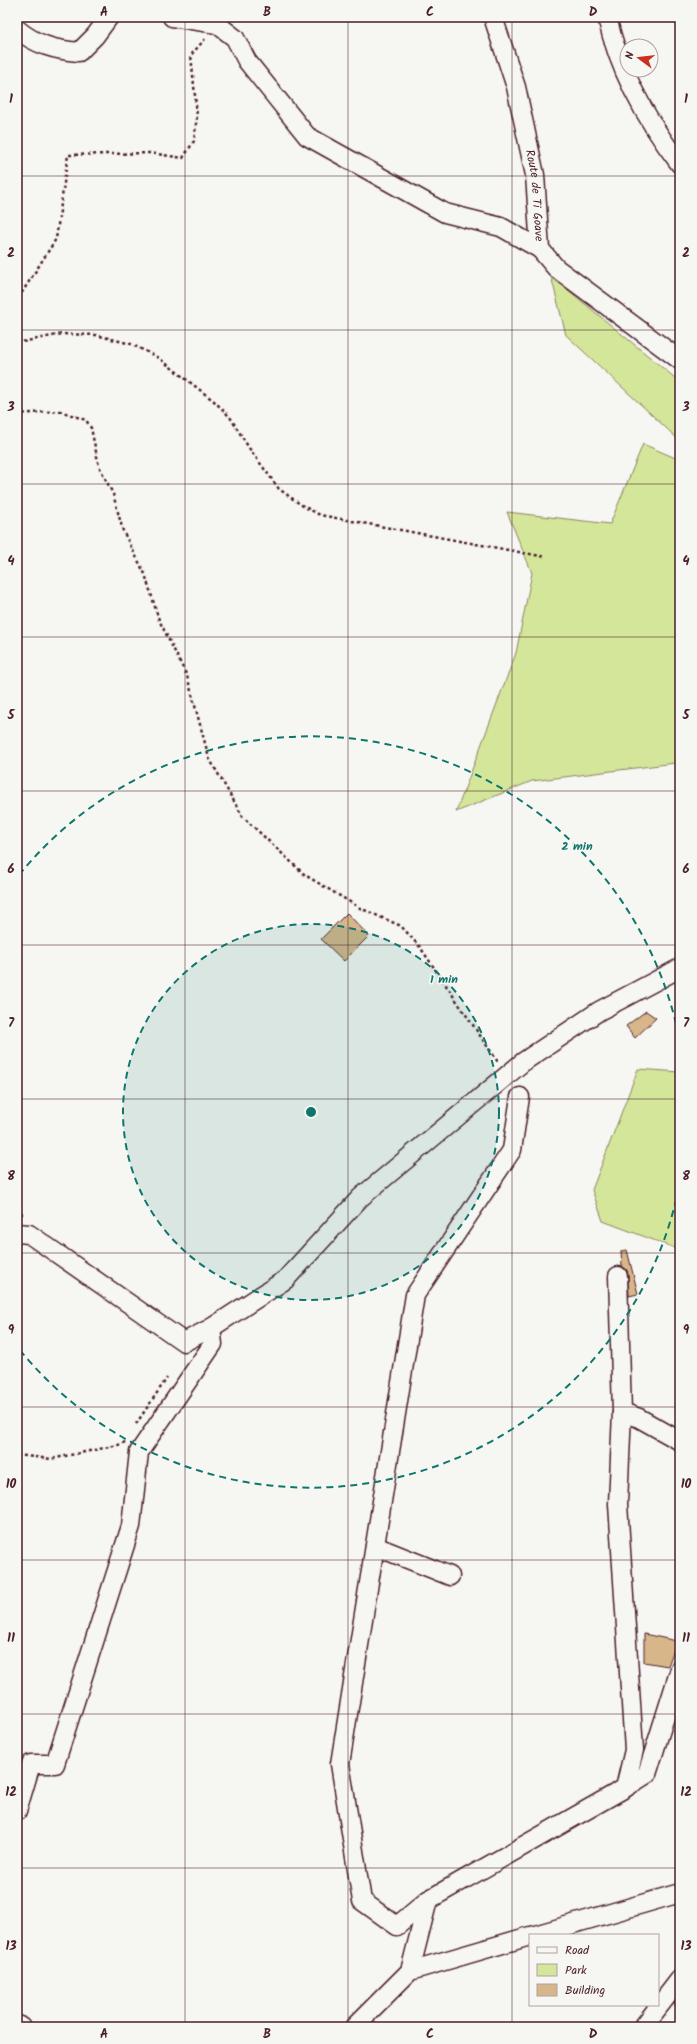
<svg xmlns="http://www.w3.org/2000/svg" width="697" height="2044" viewBox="0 0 697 2044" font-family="Kalam,sans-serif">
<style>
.green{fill:#d3e69a;stroke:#8e8262}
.building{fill:#d7b78a;stroke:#4a1f2b}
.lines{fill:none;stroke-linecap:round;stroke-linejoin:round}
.minor-casing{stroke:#4a1f2b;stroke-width:21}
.path{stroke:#4a1f2b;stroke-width:2.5;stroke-dasharray:3 3;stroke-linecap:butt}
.minor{stroke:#f6f6f2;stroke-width:18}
.grid{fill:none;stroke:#4a1f2b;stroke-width:1;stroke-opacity:0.55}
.ring{fill:none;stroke:#0f766e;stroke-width:2;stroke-dasharray:7 5}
.labels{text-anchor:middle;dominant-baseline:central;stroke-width:3.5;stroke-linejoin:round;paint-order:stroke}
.street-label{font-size:12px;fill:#4a1f2b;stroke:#f6f6f2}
.centre{fill:#0f766e;stroke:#f6f6f2;stroke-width:2}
.ring-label{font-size:12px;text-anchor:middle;font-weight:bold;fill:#0f766e;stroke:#f6f6f2;stroke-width:3.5;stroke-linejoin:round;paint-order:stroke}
.neatline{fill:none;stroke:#4a1f2b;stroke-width:1.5}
.grid-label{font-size:13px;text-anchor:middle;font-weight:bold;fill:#4a1f2b}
</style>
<rect width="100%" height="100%" fill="#f6f6f2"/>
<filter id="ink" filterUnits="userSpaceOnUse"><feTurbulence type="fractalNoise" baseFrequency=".025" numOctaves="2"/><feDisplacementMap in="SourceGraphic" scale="8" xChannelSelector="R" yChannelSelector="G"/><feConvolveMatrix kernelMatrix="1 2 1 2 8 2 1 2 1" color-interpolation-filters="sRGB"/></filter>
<g filter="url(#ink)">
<g class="green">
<polygon points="551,276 680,382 680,441 566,335"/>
<polygon points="643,444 680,460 680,767 675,763 532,781 456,812 516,653 532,573 507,512 610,524"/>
<polygon points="638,1069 680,1072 680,1250 603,1221 592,1190"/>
</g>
<g class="building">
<polygon points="347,913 369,936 344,961 321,939"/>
<polygon points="646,1011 656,1018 635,1038 626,1026"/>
<polygon points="627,1250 638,1294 629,1296 628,1275 627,1270 622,1266 621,1251"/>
<polygon points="644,1634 677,1641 668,1666 644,1662"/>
</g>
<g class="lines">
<g class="minor-casing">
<g id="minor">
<polyline points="172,17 217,24 235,38 247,61 307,136 445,213 501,227 540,249"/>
<path id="s1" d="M493,17L516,87L535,175L540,249L556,268L680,360"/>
<path d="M607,17C619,71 647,121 680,164"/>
<path d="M17,29C36,45 55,50 79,52L95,36L109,17"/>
<polyline points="17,1233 29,1234 184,1342 211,1328 285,1280 360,1198 523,1062 599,1011 680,968"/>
<polyline points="622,1412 639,1418 680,1441"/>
<polyline points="375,1546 450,1576"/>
<polyline points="625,1788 647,1774 680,1669"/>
<polyline points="17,1811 31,1764 55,1764 131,1526 139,1452 213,1344 211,1328"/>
<polyline points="428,1900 397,1926 362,1901 340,1764 415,1295 512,1150 520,1097"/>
<polyline points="535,1935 680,1893"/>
<polyline points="410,1971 428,1900 625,1788 634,1750 618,1504 622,1412 618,1276"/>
<polyline points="17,2025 22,2027"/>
<polyline points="354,2027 410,1971 530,1936"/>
<polyline points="643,2027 680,1979"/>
</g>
</g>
<g class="path">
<polyline points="17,297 23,291 56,239 68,155 150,153 183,158 194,141 197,116 191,55 205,39"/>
<polyline points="17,343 62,334 96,335 131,344 159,358 214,401 230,417 249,448 279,489 303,506 320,515 546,557"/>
<polyline points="17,414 60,411 86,420 91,428 99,466 113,494 123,531 145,574 159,620 187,676 209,758 243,817 305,875 360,908 401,926 420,947 498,1062"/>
<polyline points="17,1201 23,1217"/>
<polyline points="136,1424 167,1378"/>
<polyline points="17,1455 51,1459 123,1444 125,1441"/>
</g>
<use href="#minor" class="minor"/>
</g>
</g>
<path class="grid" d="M185,17V2027M348,17V2027M512,17V2027M17,176H680M17,330H680M17,484H680M17,637H680M17,791H680M17,945H680M17,1099H680M17,1253H680M17,1407H680M17,1560H680M17,1714H680M17,1868H680"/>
<circle cx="311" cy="1112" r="188" fill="#0f766e" fill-opacity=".12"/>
<g class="ring">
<circle cx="311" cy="1112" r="188"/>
<path d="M679 1187A376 376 0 0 1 19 1349M19 875A376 376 0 0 1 679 1037"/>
</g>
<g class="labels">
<g class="street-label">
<text stroke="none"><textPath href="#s1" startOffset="184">Route de Ti Goave</textPath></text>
</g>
</g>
<circle cx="311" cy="1112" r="6" class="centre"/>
<g class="ring-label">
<text x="577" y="850">2 min</text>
<text x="444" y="983">1 min</text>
</g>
<rect width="697" height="2044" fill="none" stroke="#f6f6f2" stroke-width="44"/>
<rect x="529" y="1934" width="130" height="72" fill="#f6f6f2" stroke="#b1a0a2"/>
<rect x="537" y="1947" width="20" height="6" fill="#f6f6f2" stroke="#b1a0a2"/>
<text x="565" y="1954" font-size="12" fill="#4a1f2b">Road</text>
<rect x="537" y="1964" width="20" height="12" fill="#d3e69a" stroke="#b1a0a2"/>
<text x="565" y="1974" font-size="12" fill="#4a1f2b">Park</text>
<rect x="537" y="1984" width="20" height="12" fill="#d7b78a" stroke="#b1a0a2"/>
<text x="565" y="1994" font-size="12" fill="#4a1f2b">Building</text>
<g transform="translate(639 58) rotate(285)"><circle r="19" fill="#f6f6f2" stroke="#b1a0a2"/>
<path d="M0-3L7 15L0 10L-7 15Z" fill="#c8321e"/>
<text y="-6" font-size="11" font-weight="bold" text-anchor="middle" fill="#4a1f2b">N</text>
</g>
<rect x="22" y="22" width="653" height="2000" class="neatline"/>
<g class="grid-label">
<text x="104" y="16">A</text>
<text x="267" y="16">B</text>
<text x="430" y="16">C</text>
<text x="593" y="16">D</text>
<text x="11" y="103">1</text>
<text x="686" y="103">1</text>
<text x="11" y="257">2</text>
<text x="686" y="257">2</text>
<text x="11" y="411">3</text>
<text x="686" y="411">3</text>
<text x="11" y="565">4</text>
<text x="686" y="565">4</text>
<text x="11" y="719">5</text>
<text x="686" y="719">5</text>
<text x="11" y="873">6</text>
<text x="686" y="873">6</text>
<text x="11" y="1027">7</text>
<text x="686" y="1027">7</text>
<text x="11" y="1180">8</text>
<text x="686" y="1180">8</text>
<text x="11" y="1334">9</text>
<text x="686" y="1334">9</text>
<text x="11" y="1488">10</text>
<text x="686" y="1488">10</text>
<text x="11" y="1642">11</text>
<text x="686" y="1642">11</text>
<text x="11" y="1796">12</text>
<text x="686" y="1796">12</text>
<text x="11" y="1950">13</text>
<text x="686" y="1950">13</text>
<text x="104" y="2038">A</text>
<text x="267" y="2038">B</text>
<text x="430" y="2038">C</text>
<text x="593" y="2038">D</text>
</g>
</svg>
